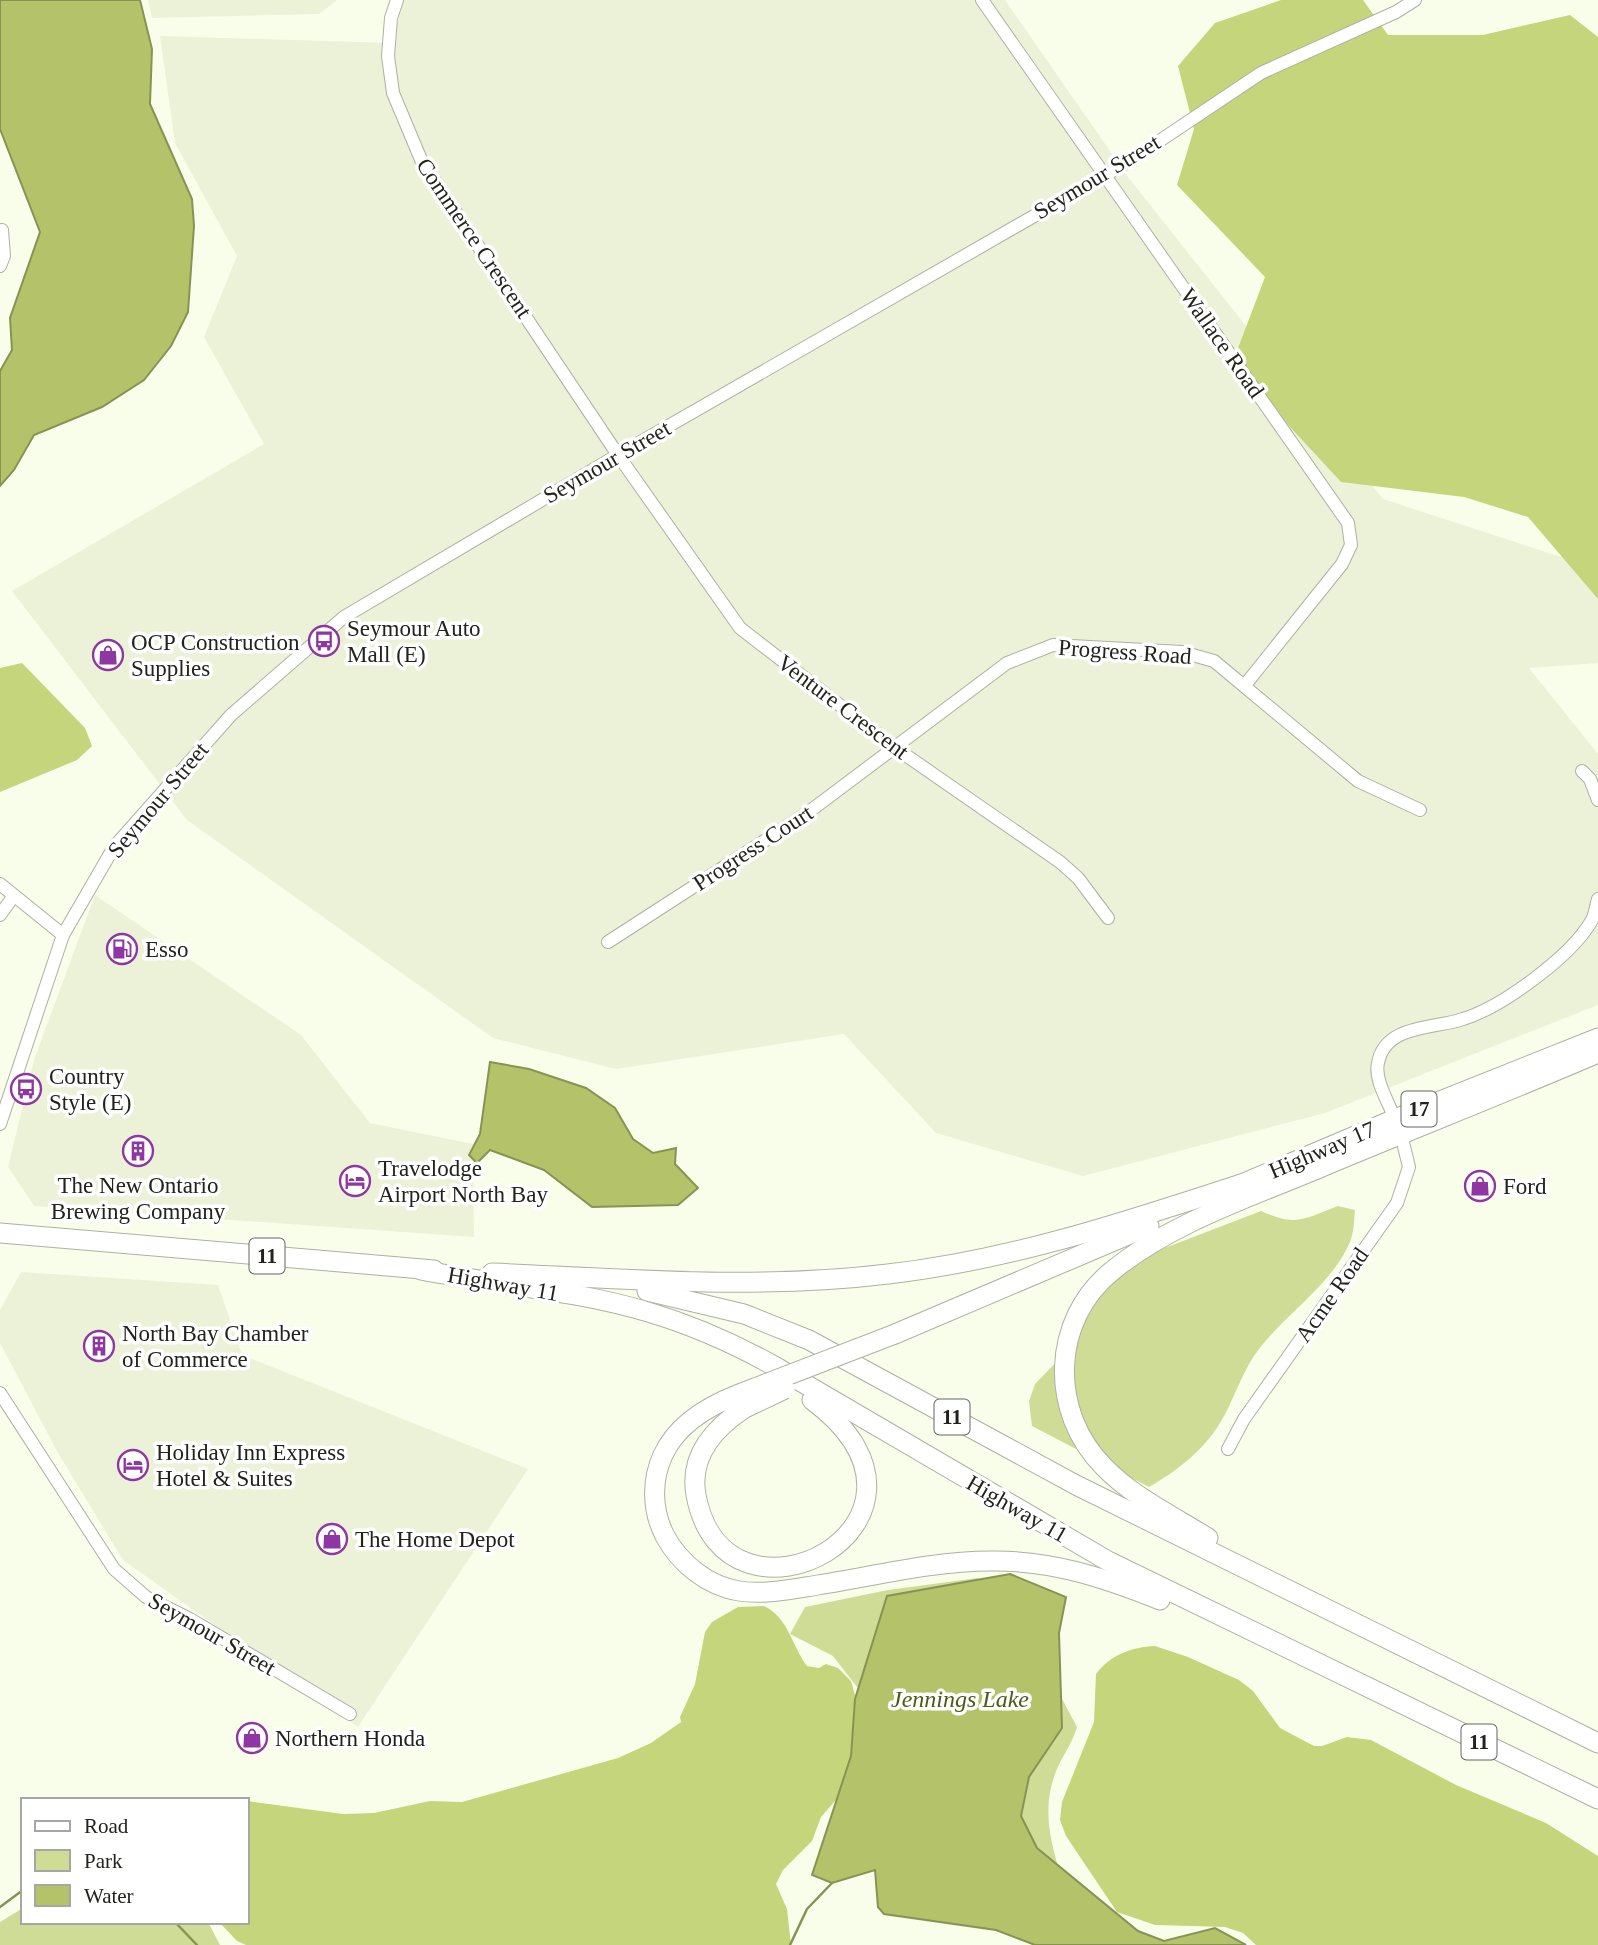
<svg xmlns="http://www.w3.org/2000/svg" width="1598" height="1945" viewBox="0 0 1598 1945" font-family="Georgia,serif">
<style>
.built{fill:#ecf2d8}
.green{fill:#cedc95}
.forest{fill:#c5d57c}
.water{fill:#b4c36a;stroke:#889353;stroke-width:2}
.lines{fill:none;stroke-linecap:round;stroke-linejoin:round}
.stream{stroke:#889353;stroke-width:2.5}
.minor-casing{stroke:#adb1a0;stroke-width:14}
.highway-casing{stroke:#adb1a0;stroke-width:21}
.minor{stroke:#fff;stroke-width:12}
.highway{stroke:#fff;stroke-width:19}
.highway-bridge-casing{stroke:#adb1a0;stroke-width:21;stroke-linecap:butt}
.highway-bridge{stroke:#fff;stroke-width:19}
.labels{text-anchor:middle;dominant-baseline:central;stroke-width:7;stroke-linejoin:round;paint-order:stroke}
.shield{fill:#fff;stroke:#646560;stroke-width:2}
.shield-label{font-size:21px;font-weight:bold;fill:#21231c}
.street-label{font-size:23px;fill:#21231c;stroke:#fff}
.poi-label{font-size:23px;fill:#21231c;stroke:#fff;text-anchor:start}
.water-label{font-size:24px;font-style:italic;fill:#505919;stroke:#fff}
</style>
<rect width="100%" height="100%" fill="#f9feeb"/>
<g class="built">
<polygon points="148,0 337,0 319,14 152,18"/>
<polygon points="404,0 1005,0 1128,177 1383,499 1598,569 1598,663 1529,668 1598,754 1598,1005 1325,1113 1083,1176 936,1133 844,1034 616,1069 493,1038 187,820 12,591 264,444 204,337 237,256 175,143 160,36 392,43"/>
<polygon points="95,895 301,1035 370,1123 473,1144 474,1237 34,1206 8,1167 34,1060"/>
<polygon points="21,1272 218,1285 242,1355 528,1469 358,1727 123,1560 58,1453 0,1343 0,1310"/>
</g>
<g class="green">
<path d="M1338,1206L1355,1210C1354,1220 1354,1233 1350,1242C1330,1288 1282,1315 1254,1356C1240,1377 1233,1402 1220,1423C1203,1451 1177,1471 1149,1487L1032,1426L1029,1401L1035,1384L1069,1349L1110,1269L1261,1211C1296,1227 1304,1219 1338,1206Z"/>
<path d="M978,1578L1053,1682L1077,1727C1072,1745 1059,1760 1054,1777C1043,1809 1050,1839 1059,1870L861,1692L833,1656L790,1634L805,1607L888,1590Z"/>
<polygon points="23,1908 23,1922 208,1922 220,1945 0,1945 0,1922"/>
</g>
<g class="forest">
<polygon points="1281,0 1363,0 1388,35 1483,35 1570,15 1598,37 1598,599 1528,517 1464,497 1341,482 1232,364 1265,277 1177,185 1194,129 1178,66 1215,23"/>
<polygon points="22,663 85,728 92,746 77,760 0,792 0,668"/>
<path d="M764,1606C788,1617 792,1646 807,1666L819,1668L826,1664L838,1668L851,1681L855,1695L850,1760L842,1793L821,1817L812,1841L783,1870L776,1884L787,1909L791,1945H246L237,1941L219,1922H247V1801L343,1814L374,1813L430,1801L462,1802L618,1758L651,1743L681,1722L680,1717L695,1684L705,1632L712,1622L738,1607Z"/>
<path d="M1155,1646L1188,1657L1239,1680L1253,1691L1280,1728L1314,1746H1322L1347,1737L1371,1740L1456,1785L1546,1823L1598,1856V1945H1256L1243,1933L1225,1927L1155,1925L1117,1912L1066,1836L1060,1820L1062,1802L1094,1722L1096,1674C1110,1655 1132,1647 1155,1646Z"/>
</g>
<g class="water">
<polygon points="0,0 140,0 152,49 150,104 192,199 194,226 188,312 171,346 144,380 102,407 34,435 14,470 0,486 0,371 12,350 10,318 40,232 0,129"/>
<polygon points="490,1062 529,1069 586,1088 615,1108 633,1139 653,1153 676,1148 675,1164 698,1188 678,1205 592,1207 544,1170 490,1150 477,1163 469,1155 480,1134"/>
<polygon points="1010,1574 1066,1597 1059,1633 1062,1728 1029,1777 1021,1816 1037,1848 1138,1931 1164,1941 1215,1928 1246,1945 1035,1945 996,1930 884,1914 878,1907 875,1870 832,1883 812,1875 851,1756 855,1699 887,1596"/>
</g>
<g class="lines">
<g class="stream">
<polyline points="0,1907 23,1890"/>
<polyline points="175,1922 197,1945"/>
<polyline points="790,1945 807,1909 832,1883"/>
</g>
<g class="minor-casing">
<g id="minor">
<polyline points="397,0 391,18 388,56 393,93 422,162 618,455 740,628 894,747 1060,862 1078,878 1108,918"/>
<polyline points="982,0 1348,523 1351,545 1342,564 1245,685"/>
<polyline points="0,266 4,256 2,230"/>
<polyline points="1582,771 1590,779 1598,800"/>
<polyline points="0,884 63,935"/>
<polyline points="0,915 13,897"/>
<polyline points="608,942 806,814 1007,663 1053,645 1182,652 1214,661 1358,781 1420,810"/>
<path d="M1395,1119C1389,1103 1374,1080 1378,1063C1385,1024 1435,1029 1463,1019C1502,1007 1572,956 1592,920C1595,914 1596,906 1598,899"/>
<polyline points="0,1124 63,935 114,847 231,715 344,617 618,455 1128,162 1261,73 1396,12 1415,0"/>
<polyline points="0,1393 114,1569 146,1597 190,1619 350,1714"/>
<polyline points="1228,1449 1244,1419 1397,1203 1409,1167 1401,1134"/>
</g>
</g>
<g class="highway-casing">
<g id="highway">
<polyline points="1230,1189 1395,1119 1598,1038"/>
<polyline points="0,1233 434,1270"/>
<path d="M421,1270C496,1285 575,1290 648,1312C692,1325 735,1344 776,1367L1108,1561L1598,1799"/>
<path d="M492,1273C625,1279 756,1290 888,1274C1010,1260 1125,1222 1241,1184"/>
<polyline points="647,1291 744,1314 809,1340 1076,1485 1598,1743"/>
<polyline points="895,1334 1149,1226"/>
<path d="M739,1394C708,1406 677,1424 663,1455C651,1481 652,1511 665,1536C680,1564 708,1586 739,1591C765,1595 793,1589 818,1585C875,1576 933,1561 991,1561C1051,1560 1105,1578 1160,1600"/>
<path d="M745,1408C714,1428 689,1456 696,1495C725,1652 975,1522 812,1400"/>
<path d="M1208,1538C1173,1516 1133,1497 1104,1467C1049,1412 1051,1320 1112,1271C1172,1222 1254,1196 1324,1166C1415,1128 1507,1092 1598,1053"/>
</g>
</g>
<use href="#minor" class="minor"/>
<use href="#highway" class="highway"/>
<g class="highway-bridge-casing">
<g id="highway-bridge">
<polyline points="739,1394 895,1334"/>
<polyline points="745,1408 785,1389"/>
</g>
</g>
<use href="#highway-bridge" class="highway-bridge"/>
</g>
<defs>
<g id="bus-ring" transform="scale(1.575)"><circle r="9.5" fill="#fff" stroke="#8e37a3" stroke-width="1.5"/><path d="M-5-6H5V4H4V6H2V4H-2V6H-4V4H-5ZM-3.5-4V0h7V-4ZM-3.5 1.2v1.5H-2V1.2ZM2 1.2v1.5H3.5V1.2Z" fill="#8e37a3"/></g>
<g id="shop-ring" transform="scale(1.575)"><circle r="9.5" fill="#fff" stroke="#8e37a3" stroke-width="1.5"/><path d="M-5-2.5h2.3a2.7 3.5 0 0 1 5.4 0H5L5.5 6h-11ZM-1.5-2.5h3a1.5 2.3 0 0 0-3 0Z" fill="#8e37a3"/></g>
<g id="fuel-ring" transform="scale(1.575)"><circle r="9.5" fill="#fff" stroke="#8e37a3" stroke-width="1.5"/><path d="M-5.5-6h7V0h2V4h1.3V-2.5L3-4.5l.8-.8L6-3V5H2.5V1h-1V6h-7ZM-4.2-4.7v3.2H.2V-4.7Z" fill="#8e37a3"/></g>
<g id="building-ring" transform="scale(1.575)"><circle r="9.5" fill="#fff" stroke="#8e37a3" stroke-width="1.5"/><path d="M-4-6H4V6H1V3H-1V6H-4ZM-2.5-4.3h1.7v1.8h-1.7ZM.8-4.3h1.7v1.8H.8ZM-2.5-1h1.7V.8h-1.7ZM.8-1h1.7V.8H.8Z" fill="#8e37a3"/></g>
<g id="hotel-ring" transform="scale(1.575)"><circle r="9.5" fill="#fff" stroke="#8e37a3" stroke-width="1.5"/><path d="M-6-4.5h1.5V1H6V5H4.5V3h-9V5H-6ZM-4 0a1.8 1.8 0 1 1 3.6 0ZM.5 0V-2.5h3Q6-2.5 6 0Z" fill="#8e37a3"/></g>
</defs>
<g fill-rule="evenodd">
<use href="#bus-ring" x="324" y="641"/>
<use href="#shop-ring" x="108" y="655"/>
<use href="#fuel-ring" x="122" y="949"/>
<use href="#bus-ring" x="26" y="1089"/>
<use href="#building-ring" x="138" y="1151"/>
<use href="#hotel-ring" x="355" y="1181"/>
<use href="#shop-ring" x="1480" y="1186"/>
<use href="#building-ring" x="99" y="1346"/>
<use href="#hotel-ring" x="133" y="1465"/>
<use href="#shop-ring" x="332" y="1539"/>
<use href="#shop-ring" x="252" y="1738"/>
</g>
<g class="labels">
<g class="shield">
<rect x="1401.5" y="1091.5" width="35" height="35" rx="5"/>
<rect x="249.5" y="1238.5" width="35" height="35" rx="5"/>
<rect x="934.5" y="1399.5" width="35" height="35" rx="5"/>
<rect x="1461.5" y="1724.5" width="35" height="35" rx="5"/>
</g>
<g class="shield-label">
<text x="1419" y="1109">17</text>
<text x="267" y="1256">11</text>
<text x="952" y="1417">11</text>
<text x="1479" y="1742">11</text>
</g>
<g class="street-label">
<text transform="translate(1097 177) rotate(-31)">Seymour Street</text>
<text transform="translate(474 238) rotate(56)">Commerce Crescent</text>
<text transform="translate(1222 343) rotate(55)">Wallace Road</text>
<text transform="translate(607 462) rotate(-30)">Seymour Street</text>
<text transform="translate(1125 652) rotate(4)">Progress Road</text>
<text transform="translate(843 707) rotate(37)">Venture Crescent</text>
<text transform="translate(158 800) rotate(-50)">Seymour Street</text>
<text transform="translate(753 848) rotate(-33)">Progress Court</text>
<text transform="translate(1322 1150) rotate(-23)">Highway 17</text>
<text transform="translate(503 1284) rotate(10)">Highway 11</text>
<text transform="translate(1332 1295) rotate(-55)">Acme Road</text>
<text transform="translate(1017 1509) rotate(30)">Highway 11</text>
<text transform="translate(212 1634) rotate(30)">Seymour Street</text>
</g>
<g class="poi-label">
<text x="347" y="628">Seymour Auto<tspan x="347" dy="26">Mall (E)</tspan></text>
<text x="131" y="642">OCP Construction<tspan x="131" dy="26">Supplies</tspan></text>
<text x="145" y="949">Esso</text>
<text x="49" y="1076">Country<tspan x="49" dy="26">Style (E)</tspan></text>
<text x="378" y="1168">Travelodge<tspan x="378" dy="26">Airport North Bay</tspan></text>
<text x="138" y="1185" text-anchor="middle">The New Ontario<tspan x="138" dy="26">Brewing Company</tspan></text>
<text x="1503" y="1186">Ford</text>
<text x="122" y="1333">North Bay Chamber<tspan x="122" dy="26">of Commerce</tspan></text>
<text x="156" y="1452">Holiday Inn Express<tspan x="156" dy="26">Hotel &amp; Suites</tspan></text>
<text x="355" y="1539">The Home Depot</text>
<text x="275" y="1738">Northern Honda</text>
</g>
<g class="water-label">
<text x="960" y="1699">Jennings Lake</text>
</g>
</g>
<rect x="21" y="1798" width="228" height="126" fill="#ffffff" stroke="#a6a7a4" stroke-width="2"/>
<rect x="35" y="1821" width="35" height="10" fill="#ffffff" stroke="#a6a7a4" stroke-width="2"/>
<text x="84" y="1833" font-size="21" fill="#21231c">Road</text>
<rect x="35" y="1850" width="35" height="21" fill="#cedc95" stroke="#a6a7a4" stroke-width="2"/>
<text x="84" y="1868" font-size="21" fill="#21231c">Park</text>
<rect x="35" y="1885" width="35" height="21" fill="#b4c36a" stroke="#a6a7a4" stroke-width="2"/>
<text x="84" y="1903" font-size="21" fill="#21231c">Water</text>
</svg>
